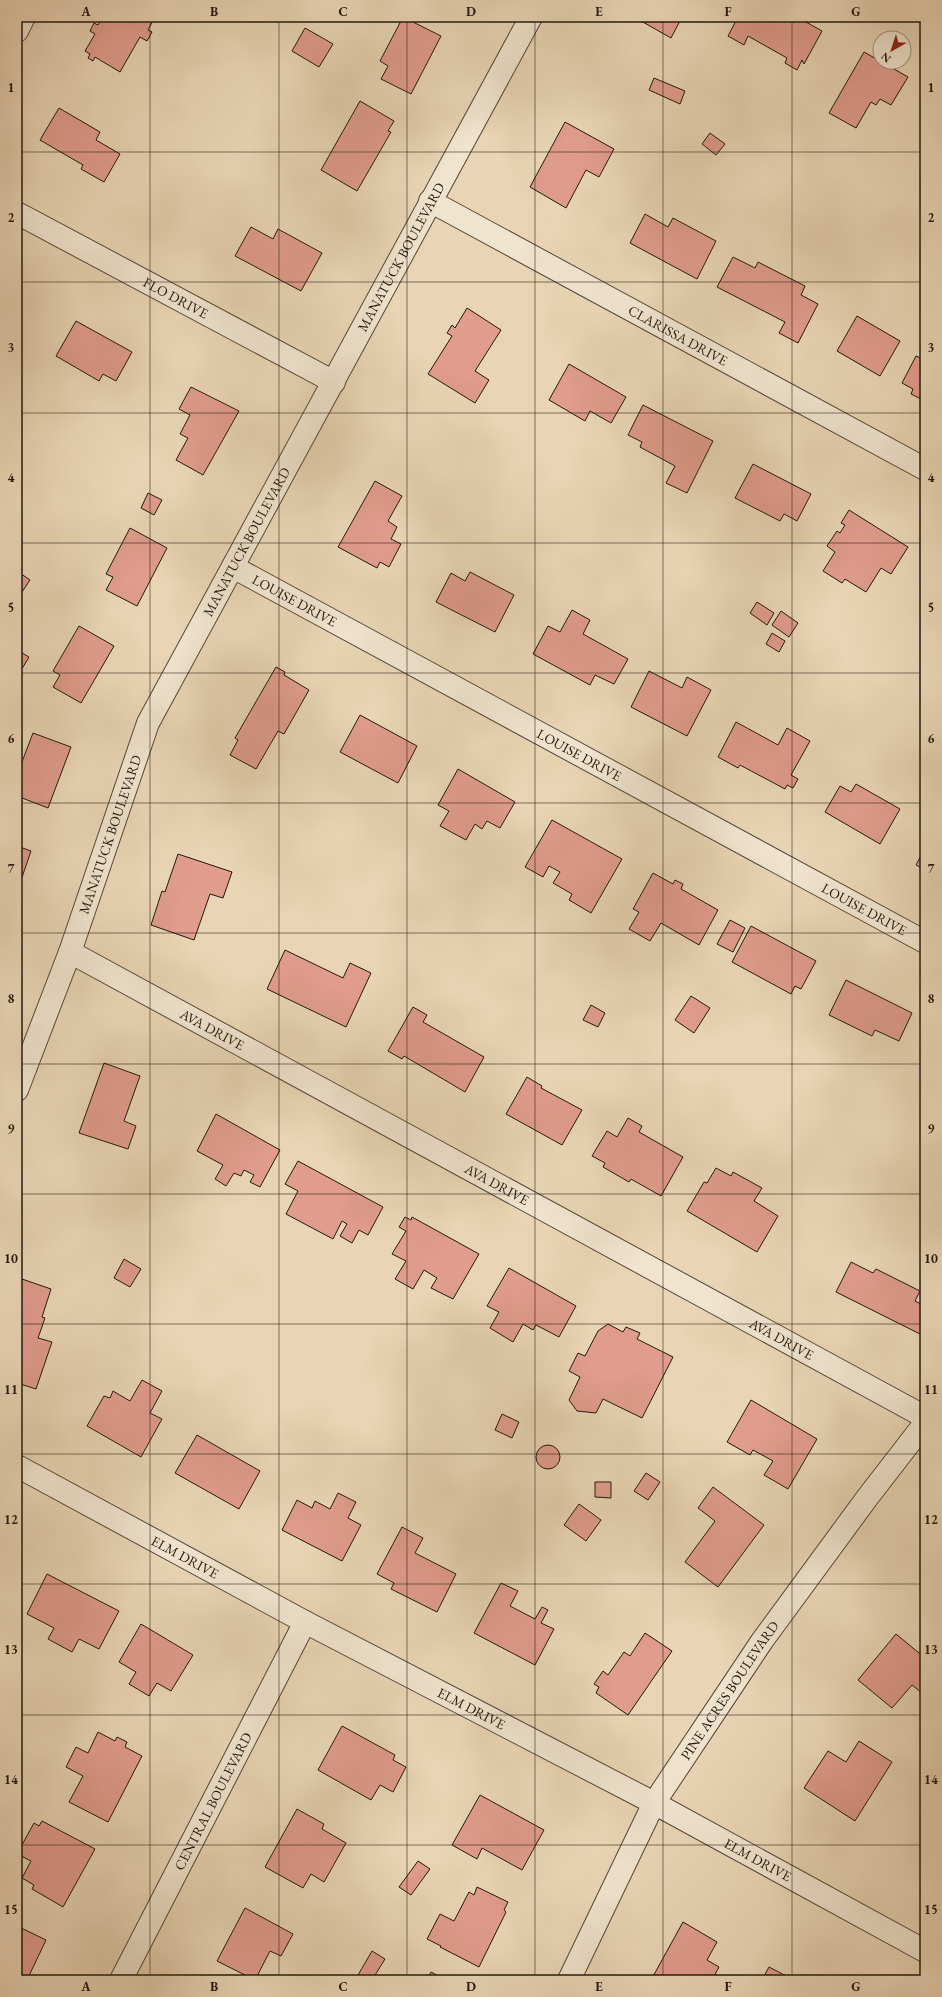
<svg xmlns="http://www.w3.org/2000/svg" width="942" height="1997" viewBox="0 0 942 1997" font-family="'EB Garamond',serif">
<style>
.building{fill:#e09c8d;stroke:#22180e}
.lines{fill:none;stroke-linecap:round;stroke-linejoin:round}
.minor-casing{stroke:#544738;stroke-width:24}
.minor{stroke:#f1e4cf;stroke-width:22}
.grid{fill:none;stroke:#22180e;stroke-width:1;stroke-opacity:0.55}
.labels{text-anchor:middle;dominant-baseline:central;stroke-width:3;stroke-linejoin:round;paint-order:stroke}
.street-label{font-size:14px;fill:#22180e;stroke:#f1e4cf}
.neatline{fill:none;stroke:#22180e;stroke-width:1.5}
.grid-label{font-size:13px;text-anchor:middle;font-weight:bold;fill:#22180e}
</style>
<rect width="100%" height="100%" fill="#e9d5b5"/>
<filter id="stains"><feTurbulence type="fractalNoise" baseFrequency=".005" numOctaves="4"/><feColorMatrix values="0 0 0 0 .2 0 0 0 0 .09 0 0 0 0 .02 0 0 0 .5 -.17"/></filter>
<radialGradient id="worn" r=".72"><stop offset=".6" stop-color="#630" stop-opacity="0"/><stop offset="1" stop-color="#630" stop-opacity=".3"/></radialGradient>
<g class="building">
<polygon points="103,17 155,17 148,30 152,32 147,41 140,37 120,72 95,57 93,61 88,58 90,54 85,51 95,34 90,31 94,23 98,25"/>
<polygon points="403,17 441,36 411,94 381,79 388,66 380,61"/>
<polygon points="634,17 682,17 671,38"/>
<polygon points="738,17 797,17 822,31 804,64 802,60 797,70 785,63 787,58 748,36 744,45 728,36"/>
<polygon points="305,28 333,44 319,67 292,51"/>
<polygon points="864,52 908,77 891,105 880,99 876,105 871,102 856,128 829,113"/>
<polygon points="654,78 685,91 680,104 649,90"/>
<polygon points="360,101 394,121 388,131 391,132 357,191 321,170"/>
<polygon points="59,108 100,132 96,140 120,154 104,182 81,169 83,165 40,140"/>
<polygon points="565,122 614,149 599,177 586,170 566,208 530,187"/>
<polygon points="710,133 725,144 716,155 702,144"/>
<polygon points="645,214 668,227 673,218 716,241 697,279 630,243"/>
<polygon points="251,227 273,239 278,229 322,253 301,291 235,256"/>
<polygon points="733,257 755,268 758,262 805,286 801,295 818,304 798,343 779,333 785,322 717,287"/>
<polygon points="467,308 501,330 475,371 489,380 475,403 428,374 452,336 447,333 452,325 455,328"/>
<polygon points="857,316 900,341 880,376 837,351"/>
<polygon points="76,321 132,352 116,381 103,374 99,381 56,356"/>
<polygon points="916,356 925,360 925,401 911,394 913,389 902,383"/>
<polygon points="569,364 626,397 611,423 590,411 585,421 549,400"/>
<polygon points="191,387 239,411 203,475 176,460 188,438 180,434 190,415 179,409"/>
<polygon points="643,405 713,441 687,493 666,483 675,466 640,447 642,442 628,435"/>
<polygon points="753,464 811,494 797,521 784,514 780,521 735,498"/>
<polygon points="375,481 402,496 388,521 397,527 391,539 401,544 389,567 380,562 377,568 338,547"/>
<polygon points="148,493 162,500 154,515 141,508"/>
<polygon points="849,510 908,547 891,574 881,568 866,592 845,579 842,583 823,571 835,552 827,546 837,531 840,533 845,525 841,523"/>
<polygon points="130,528 167,548 137,606 106,590 113,577 106,574"/>
<polygon points="17,571 30,580 22,592 17,588"/>
<polygon points="470,572 514,595 495,632 436,602 451,573 465,581"/>
<polygon points="757,602 774,613 767,625 750,613"/>
<polygon points="572,610 590,620 583,634 628,659 614,684 595,675 590,685 533,654 548,626 560,632"/>
<polygon points="781,611 798,623 789,637 772,625"/>
<polygon points="79,626 114,646 81,703 53,687 60,675 53,671"/>
<polygon points="772,633 785,641 779,652 766,644"/>
<polygon points="17,650 29,657 17,677"/>
<polygon points="276,667 285,672 284,675 309,690 284,734 278,731 256,769 230,755 238,740 235,738"/>
<polygon points="649,671 682,688 687,677 711,690 687,736 631,707"/>
<polygon points="360,715 417,746 398,783 340,752"/>
<polygon points="736,722 778,745 787,728 810,741 791,775 798,779 793,788 787,785 785,789 740,765 738,768 718,757"/>
<polygon points="33,733 71,747 48,808 17,796 21,783 17,781 17,775"/>
<polygon points="458,769 515,802 500,828 487,821 482,829 475,824 466,840 440,826 449,811 438,805"/>
<polygon points="856,784 900,809 880,844 825,812 840,786 851,792"/>
<polygon points="552,820 622,859 591,913 569,900 572,894 553,883 560,872 549,866 543,877 525,867"/>
<polygon points="17,846 31,851 17,892"/>
<polygon points="925,848 925,870 916,865"/>
<polygon points="178,854 232,872 223,898 210,894 194,940 151,925 162,891 165,892"/>
<polygon points="653,873 673,884 675,880 683,884 681,889 718,910 699,945 661,923 650,941 629,929 639,912 633,909"/>
<polygon points="730,920 745,928 733,952 717,944"/>
<polygon points="751,926 816,961 801,989 795,986 791,994 732,962"/>
<polygon points="285,950 343,978 350,963 371,973 346,1027 267,989"/>
<polygon points="846,980 912,1013 899,1041 875,1030 872,1036 829,1015"/>
<polygon points="691,996 710,1008 694,1033 675,1020"/>
<polygon points="591,1005 605,1013 598,1027 583,1020"/>
<polygon points="413,1007 427,1015 423,1022 484,1057 465,1092 404,1056 402,1059 388,1051"/>
<polygon points="104,1063 140,1076 124,1121 136,1126 128,1149 79,1133"/>
<polygon points="527,1077 542,1086 541,1088 582,1110 562,1145 506,1114"/>
<polygon points="216,1114 280,1150 260,1187 250,1182 254,1175 244,1170 241,1176 234,1173 226,1186 215,1179 223,1165 197,1151"/>
<polygon points="628,1118 642,1126 639,1132 683,1157 661,1196 631,1179 629,1182 603,1167 605,1163 592,1156 607,1131 617,1137"/>
<polygon points="298,1161 383,1207 368,1235 359,1230 352,1243 340,1236 347,1224 342,1221 333,1239 286,1214 298,1191 285,1184"/>
<polygon points="716,1168 731,1176 733,1172 762,1188 754,1201 778,1216 757,1252 687,1211 704,1182 707,1183"/>
<polygon points="405,1217 411,1220 412,1217 479,1254 453,1299 431,1288 437,1278 424,1270 413,1289 395,1279 406,1261 392,1254 406,1231 399,1227"/>
<polygon points="124,1259 141,1269 130,1287 114,1278"/>
<polygon points="851,1262 873,1273 876,1269 920,1291 915,1301 925,1306 925,1329 922,1335 836,1292"/>
<polygon points="509,1268 576,1306 559,1337 536,1325 533,1330 523,1324 513,1342 490,1328 499,1312 487,1306"/>
<polygon points="22,1279 51,1289 42,1317 45,1318 38,1338 52,1342 36,1389 17,1383 17,1294"/>
<polygon points="608,1324 623,1332 626,1327 640,1333 637,1339 673,1357 642,1418 603,1399 596,1413 577,1411 569,1400 580,1377 569,1371 578,1353 585,1356 598,1331"/>
<polygon points="142,1380 162,1391 150,1413 162,1419 141,1457 87,1426 104,1396 110,1398 113,1391 130,1401"/>
<polygon points="751,1400 817,1439 788,1489 764,1475 773,1461 753,1450 750,1455 727,1442"/>
<polygon points="502,1414 519,1422 512,1438 495,1430"/>
<polygon points="197,1435 260,1471 239,1509 175,1473"/>
<circle cx="548" cy="1457" r="12"/>
<polygon points="646,1473 660,1482 648,1500 634,1491"/>
<polygon points="595,1482 611,1482 611,1498 595,1497"/>
<polygon points="713,1487 764,1525 718,1587 685,1562 715,1521 698,1508"/>
<polygon points="338,1493 356,1502 348,1518 361,1525 342,1561 282,1530 297,1500 312,1508 315,1501 330,1509"/>
<polygon points="579,1504 601,1520 586,1541 564,1525"/>
<polygon points="402,1527 423,1538 415,1553 456,1574 437,1612 391,1589 394,1583 377,1574"/>
<polygon points="47,1574 119,1611 99,1649 79,1639 72,1652 48,1639 54,1628 27,1614"/>
<polygon points="501,1583 518,1591 510,1606 535,1619 542,1607 548,1610 541,1623 554,1629 535,1665 474,1633"/>
<polygon points="141,1624 193,1655 171,1691 157,1683 149,1696 129,1684 136,1672 119,1662"/>
<polygon points="645,1633 672,1651 628,1715 596,1693 599,1687 594,1684 603,1671 608,1675 624,1652 630,1656"/>
<polygon points="896,1634 925,1658 925,1689 922,1693 912,1685 892,1708 858,1680"/>
<polygon points="342,1726 395,1755 393,1760 406,1767 393,1792 380,1785 371,1800 318,1770"/>
<polygon points="98,1732 115,1741 117,1737 127,1742 125,1747 142,1756 108,1822 69,1802 83,1776 66,1767 76,1747 88,1753"/>
<polygon points="859,1741 892,1762 855,1821 804,1788 828,1751 846,1762"/>
<polygon points="480,1795 544,1830 522,1870 482,1848 477,1859 452,1845"/>
<polygon points="297,1809 324,1824 322,1829 346,1843 324,1882 311,1874 303,1888 265,1867"/>
<polygon points="42,1821 95,1849 63,1907 32,1889 34,1885 22,1878 31,1861 17,1854 34,1823 39,1826"/>
<polygon points="418,1861 430,1869 411,1895 399,1887"/>
<polygon points="477,1887 508,1902 504,1910 506,1912 479,1967 440,1947 441,1946 427,1939 440,1914 454,1921 469,1892 474,1895"/>
<polygon points="245,1908 293,1934 281,1956 270,1951 255,1980 217,1961"/>
<polygon points="683,1922 717,1942 707,1960 719,1967 712,1980 703,1977 701,1980 651,1980"/>
<polygon points="17,1926 46,1940 27,1980 17,1980"/>
<polygon points="372,1951 385,1959 372,1980 366,1980 358,1975"/>
<polygon points="769,1967 794,1980 762,1980"/>
<polygon points="431,1972 446,1980 427,1980"/>
</g>
<g class="lines">
<g class="minor-casing">
<g id="minor">
<polyline points="17,31 24,17"/>
<path id="s1" d="M430,201L925,469"/>
<path id="s2" d="M17,213L334,382"/>
<path id="s3" d="M233,567L925,942"/>
<path id="s4" d="M70,952L925,1417"/>
<path id="s5" d="M17,1090L70,952L148,723L531,17"/>
<path id="s6" d="M17,1466L305,1622L654,1803L925,1951"/>
<path id="s7" d="M121,1980L305,1622"/>
<path id="s8" d="M569,1980L654,1803L762,1641L867,1498L925,1423"/>
</g>
</g>
<use href="#minor" class="minor"/>
</g>
<path class="grid" d="M150,17V1980M279,17V1980M407,17V1980M535,17V1980M663,17V1980M792,17V1980M17,152H925M17,282H925M17,413H925M17,543H925M17,673H925M17,803H925M17,933H925M17,1064H925M17,1194H925M17,1324H925M17,1454H925M17,1584H925M17,1715H925M17,1845H925"/>
<g class="labels">
<g class="street-label">
<text stroke="none"><textPath href="#s5" startOffset="920">MANATUCK BOULEVARD</textPath></text>
<text stroke="none"><textPath href="#s2" startOffset="180">FLO DRIVE</textPath></text>
<text stroke="none"><textPath href="#s1" startOffset="282">CLARISSA DRIVE</textPath></text>
<text stroke="none"><textPath href="#s5" startOffset="596">MANATUCK BOULEVARD</textPath></text>
<text stroke="none"><textPath href="#s3" startOffset="70">LOUISE DRIVE</textPath></text>
<text stroke="none"><textPath href="#s3" startOffset="394">LOUISE DRIVE</textPath></text>
<text stroke="none"><textPath href="#s5" startOffset="272">MANATUCK BOULEVARD</textPath></text>
<text stroke="none"><textPath href="#s3" startOffset="718">LOUISE DRIVE</textPath></text>
<text stroke="none"><textPath href="#s4" startOffset="162">AVA DRIVE</textPath></text>
<text stroke="none"><textPath href="#s4" startOffset="486">AVA DRIVE</textPath></text>
<text stroke="none"><textPath href="#s4" startOffset="810">AVA DRIVE</textPath></text>
<text stroke="none"><textPath href="#s6" startOffset="191">ELM DRIVE</textPath></text>
<text stroke="none"><textPath href="#s8" startOffset="332">PINE ACRES BOULEVARD</textPath></text>
<text stroke="none"><textPath href="#s6" startOffset="515">ELM DRIVE</textPath></text>
<text stroke="none"><textPath href="#s7" startOffset="201">CENTRAL BOULEVARD</textPath></text>
<text stroke="none"><textPath href="#s6" startOffset="839">ELM DRIVE</textPath></text>
</g>
</g>
<rect width="942" height="1997" fill="none" stroke="#e9d5b5" stroke-width="44"/>
<g transform="translate(892 50) rotate(219)"><circle r="19" fill="#f1e4cf" stroke="#9e9282"/>
<path d="M0-3L7 15L0 10L-7 15Z" fill="#8f2418"/>
<text y="-6" font-size="11" font-weight="bold" text-anchor="middle" fill="#22180e">N</text>
</g>
<rect x="22" y="22" width="898" height="1953" class="neatline"/>
<g class="grid-label">
<text x="86" y="16">A</text>
<text x="214" y="16">B</text>
<text x="343" y="16">C</text>
<text x="471" y="16">D</text>
<text x="599" y="16">E</text>
<text x="728" y="16">F</text>
<text x="856" y="16">G</text>
<text x="11" y="92">1</text>
<text x="931" y="92">1</text>
<text x="11" y="222">2</text>
<text x="931" y="222">2</text>
<text x="11" y="352">3</text>
<text x="931" y="352">3</text>
<text x="11" y="482">4</text>
<text x="931" y="482">4</text>
<text x="11" y="612">5</text>
<text x="931" y="612">5</text>
<text x="11" y="743">6</text>
<text x="931" y="743">6</text>
<text x="11" y="873">7</text>
<text x="931" y="873">7</text>
<text x="11" y="1003">8</text>
<text x="931" y="1003">8</text>
<text x="11" y="1133">9</text>
<text x="931" y="1133">9</text>
<text x="11" y="1263">10</text>
<text x="931" y="1263">10</text>
<text x="11" y="1394">11</text>
<text x="931" y="1394">11</text>
<text x="11" y="1524">12</text>
<text x="931" y="1524">12</text>
<text x="11" y="1654">13</text>
<text x="931" y="1654">13</text>
<text x="11" y="1784">14</text>
<text x="931" y="1784">14</text>
<text x="11" y="1914">15</text>
<text x="931" y="1914">15</text>
<text x="86" y="1991">A</text>
<text x="214" y="1991">B</text>
<text x="343" y="1991">C</text>
<text x="471" y="1991">D</text>
<text x="599" y="1991">E</text>
<text x="728" y="1991">F</text>
<text x="856" y="1991">G</text>
</g>
<rect width="100%" height="100%" filter="url(#stains)"/>
<rect width="100%" height="100%" fill="url(#worn)"/>
</svg>
